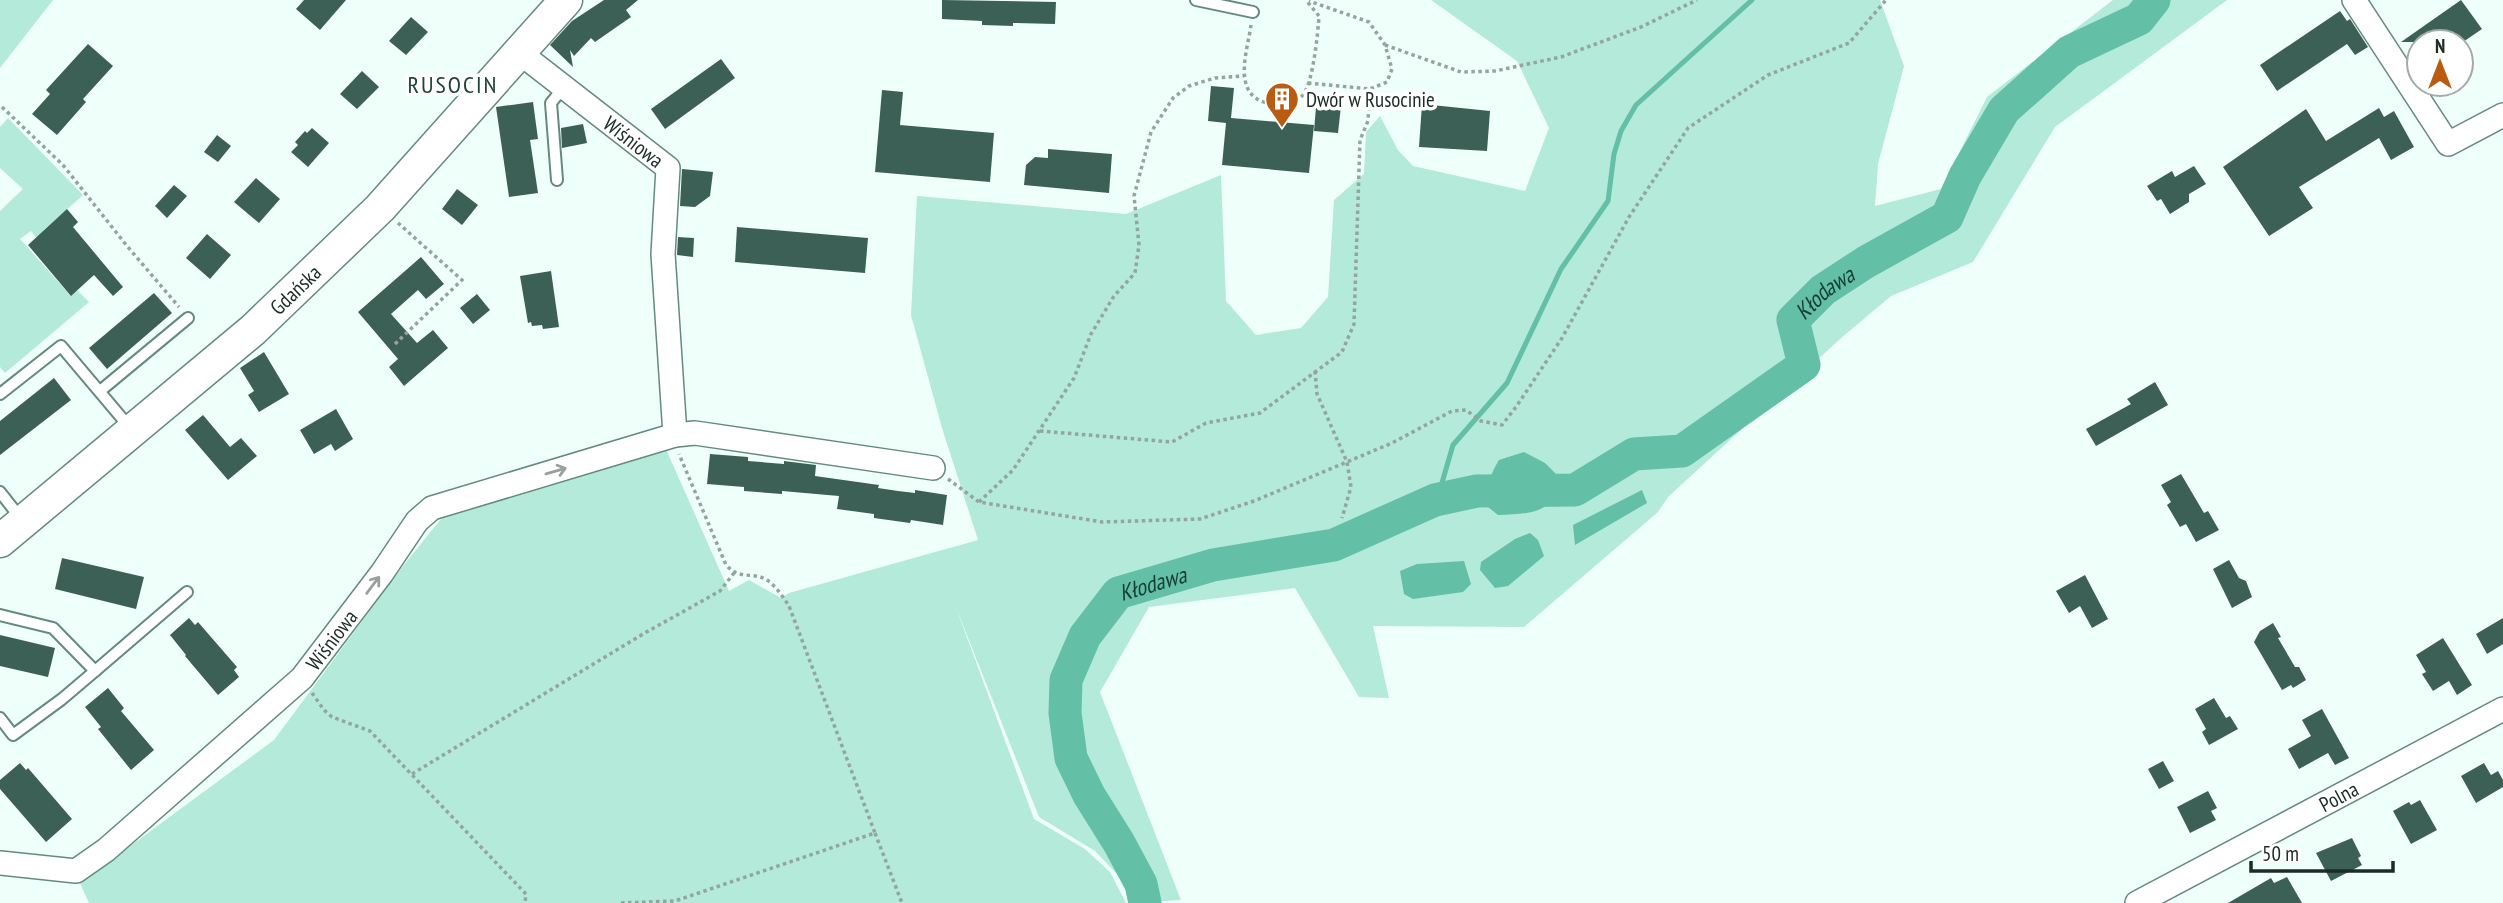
<svg xmlns="http://www.w3.org/2000/svg" width="2503" height="903" viewBox="0 0 2503 903" font-family="'PT Sans Narrow',sans-serif">
<style>
.green{fill:#b3ead9}
.water{fill:#63bfa6}
.lines{fill:none;stroke-linecap:round;stroke-linejoin:round}
.stream{stroke:#63bfa6;stroke-width:5}
.river{stroke:#63bfa6;stroke-width:33}
.building{fill:#3c6055}
.lane-casing{stroke:#648a7e;stroke-width:14}
.street-casing{stroke:#648a7e;stroke-width:26}
.secondary-casing{stroke:#648a7e;stroke-width:35}
.path{stroke:#94a49e;stroke-width:3.5;stroke-dasharray:3.5 3.5;stroke-linecap:butt}
.lane{stroke:#fff;stroke-width:10}
.street{stroke:#fff;stroke-width:23}
.secondary{stroke:#fff;stroke-width:32}
.oneway{stroke:#99a09d}
.labels{text-anchor:middle;dominant-baseline:central;stroke-width:7;stroke-linejoin:round;paint-order:stroke}
.poi-label{font-size:21px;fill:#1c2b26;stroke:#fff;text-anchor:start}
.street-label{font-size:21px;fill:#1c2b26;stroke:#fff}
.water-label{font-size:23px;font-style:italic;fill:#143e34;stroke:#fff}
.quarter-label{font-size:24px;letter-spacing:2px;fill:#20443a;stroke:#fff}
</style>
<rect width="100%" height="100%" fill="#effff9"/>
<g class="green">
<polygon points="0,0 53,0 0,68"/>
<polygon points="1431,0 1880,0 1904,66 1878,164 1875,206 1941,189 1987,97 2113,0 2227,0 2055,127 1973,262 1891,296 1840,339 1668,497 1658,512 1524,627 1373,626 1389,698 1359,697 1295,588 1149,607 1100,692 1181,900 1132,903 1118,875 1095,851 1039,817 955,605 1034,819 1085,849 1110,872 1126,903 89,903 80,883 274,740 403,566 441,519 665,447 729,591 749,580 781,598 789,593 978,540 942,428 911,315 917,196 1126,214 1221,175 1226,301 1256,335 1301,328 1328,297 1334,200 1364,174 1366,132 1380,116 1398,150 1413,166 1525,191 1549,128 1517,61"/>
<polygon points="8,118 83,195 44,230 56,264 31,231 20,239 70,295 77,290 89,302 5,373 0,367 0,211 23,189 0,168 0,127"/>
</g>
<g class="water">
<path d="M1524,452L1545,463L1564,482C1551,514 1529,514 1498,515L1488,507C1487,488 1489,476 1499,460Z"/>
<polygon points="1642,490 1647,503 1575,545 1573,525"/>
<polygon points="1530,533 1538,540 1544,556 1508,586 1495,588 1480,570 1481,562 1515,539"/>
<polygon points="1464,561 1471,584 1463,592 1413,599 1404,594 1400,571 1417,564"/>
</g>
<g class="lines">
<polyline class="stream" points="1435,500 1439,493 1453,445 1507,383 1561,269 1608,201 1614,154 1621,131 1636,105 1752,0"/>
<path class="river" id="s1" d="M1145,903L1141,884L1119,843L1089,795L1071,758L1065,713L1066,680L1085,636L1118,593L1213,565L1334,545L1435,500L1477,491L1575,490L1634,454L1682,451L1804,365L1793,320L1823,290L1866,262L1947,217L1965,176L2004,110L2069,52L2139,19L2154,0"/>
</g>
<g class="building">
<polygon points="304,0 346,0 320,30 296,9"/>
<polygon points="604,0 638,0 626,10 631,17 595,42 591,38 574,56 570,50 573,67 550,45 572,21"/>
<polygon points="942,0 1056,2 1055,24 1013,23 1013,26 982,25 982,21 942,19"/>
<polygon points="2461,0 2482,29 2463,42 2401,42"/>
<polygon points="2340,11 2347,21 2350,19 2368,47 2355,55 2347,44 2277,91 2260,65"/>
<polygon points="411,17 428,32 406,55 389,41"/>
<polygon points="88,44 113,66 83,99 86,102 57,135 32,114 50,94 46,90"/>
<polygon points="721,59 735,78 665,129 651,109"/>
<polygon points="362,71 379,87 357,109 340,94"/>
<polygon points="1211,86 1234,88 1231,118 1314,125 1309,173 1222,165 1226,123 1208,121"/>
<polygon points="882,90 903,92 900,125 994,133 990,182 875,172"/>
<polygon points="1317,95 1342,97 1338,133 1314,131"/>
<polygon points="533,102 538,139 530,140 538,193 509,197 496,107"/>
<polygon points="1422,104 1490,111 1487,151 1419,147"/>
<polygon points="2379,108 2384,117 2394,111 2414,147 2391,160 2379,138 2299,187 2313,208 2269,236 2223,167 2306,109 2326,141"/>
<polygon points="583,124 587,143 562,148 561,128"/>
<polygon points="312,128 329,143 308,167 291,152 298,145 295,142 305,131 307,133"/>
<polygon points="217,135 231,146 218,162 204,152"/>
<polygon points="1048,149 1112,154 1109,193 1024,185 1026,165 1035,157 1048,158"/>
<polygon points="2194,166 2206,184 2189,194 2189,202 2170,214 2161,199 2157,201 2147,186 2172,171 2175,177"/>
<polygon points="682,169 713,172 710,196 695,207 680,206"/>
<polygon points="256,178 280,199 259,223 234,202"/>
<polygon points="174,185 187,196 167,218 155,206"/>
<polygon points="457,189 478,205 462,225 442,209"/>
<polygon points="67,209 78,222 73,227 123,287 113,296 94,275 71,296 28,245"/>
<polygon points="737,227 868,238 865,273 735,262"/>
<polygon points="207,234 231,255 210,279 186,258"/>
<polygon points="678,237 694,238 693,257 677,255"/>
<polygon points="421,257 444,284 426,299 418,290 391,314 417,343 433,330 448,348 404,386 389,367 398,359 358,312"/>
<polygon points="551,271 559,327 543,329 542,325 532,326 531,322 528,323 520,276"/>
<polygon points="154,293 172,313 107,369 89,348"/>
<polygon points="477,294 490,310 473,324 460,308"/>
<polygon points="264,352 289,394 259,412 248,395 254,391 240,368"/>
<polygon points="54,378 71,400 0,455 0,421"/>
<polygon points="2155,382 2168,405 2096,446 2086,429 2131,404 2127,399"/>
<polygon points="336,409 353,439 335,451 331,444 314,454 300,430"/>
<polygon points="203,415 230,447 241,438 257,456 228,480 185,430"/>
<polygon points="710,454 748,457 748,461 784,464 784,461 816,465 815,476 879,485 878,488 898,491 915,493 915,490 947,495 943,525 911,520 910,523 874,518 874,514 837,509 839,496 782,491 782,494 744,491 744,487 707,484"/>
<polygon points="2181,474 2204,513 2208,511 2219,530 2196,542 2186,524 2180,527 2167,505 2171,502 2161,485"/>
<polygon points="62,558 144,577 136,609 55,589"/>
<polygon points="2229,560 2239,578 2246,581 2252,597 2232,608 2213,569"/>
<polygon points="2085,575 2108,619 2092,628 2080,606 2069,613 2056,591"/>
<polygon points="189,618 195,625 198,622 237,667 234,670 239,677 218,695 185,656 186,655 170,635"/>
<polygon points="2503,618 2503,644 2487,654 2476,634"/>
<polygon points="2273,623 2281,637 2278,638 2295,667 2299,667 2306,680 2293,688 2291,685 2282,690 2254,642 2260,631"/>
<polygon points="0,635 55,648 48,677 0,666"/>
<polygon points="2443,638 2472,685 2457,695 2449,681 2433,691 2422,674 2426,672 2416,655"/>
<polygon points="108,688 124,708 121,711 154,750 131,770 98,729 101,727 85,707"/>
<polygon points="2214,698 2226,718 2230,716 2238,729 2209,745 2202,732 2206,729 2195,709"/>
<polygon points="2322,709 2349,758 2335,765 2328,753 2299,769 2288,749 2311,736 2302,720"/>
<polygon points="2163,761 2174,781 2159,789 2148,769"/>
<polygon points="20,763 26,770 28,768 72,819 46,842 0,789 0,780"/>
<polygon points="2484,763 2491,775 2498,771 2503,780 2503,787 2476,803 2461,776"/>
<polygon points="2208,791 2217,808 2211,811 2216,820 2190,833 2177,807"/>
<polygon points="2420,800 2437,830 2411,844 2393,811 2409,802 2411,805"/>
<polygon points="2352,838 2361,856 2358,858 2362,865 2331,881 2316,853"/>
<polygon points="2287,877 2302,903 2228,903 2271,878 2274,883"/>
</g>
<g class="lines">
<g class="lane-casing">
<g id="lane">
<polyline points="1196,0 1253,12"/>
<polyline points="557,180 551,103 563,88"/>
<polyline points="100,391 188,318"/>
<polyline points="0,394 61,346 131,429"/>
<polyline points="0,492 22,520"/>
<polyline points="0,615 53,628 95,671 62,699 13,735 0,718"/>
<polyline points="95,671 187,592"/>
</g>
</g>
<g class="street-casing">
<g id="street">
<polyline points="2354,0 2448,144 2503,115"/>
<path id="s2" d="M520,53L668,168L663,254L675,435"/>
<path id="s3" d="M0,863L76,871L106,850L302,678L382,573L417,521L432,508L675,435L695,433L933,468"/>
<path id="s4" d="M2137,903L2503,709"/>
</g>
</g>
<g class="secondary-casing">
<g id="secondary">
<path id="s5" d="M0,541L253,330L380,208L566,0"/>
</g>
</g>
<g class="path">
<path d="M1251,25C1248,48 1233,89 1261,101C1269,104 1281,104 1289,105C1293,102 1300,99 1303,95C1313,83 1318,32 1319,16L1306,0"/>
<polyline points="1385,45 1461,72 1495,71 1561,57 1641,27 1697,0"/>
<polyline points="1308,83 1370,89 1387,82 1392,69 1385,45 1369,22 1309,1"/>
<polyline points="2,107 63,165 127,246 179,307"/>
<polyline points="395,344 462,280 398,223"/>
<polyline points="1315,371 1317,394 1347,462 1351,487 1342,518"/>
<polyline points="1040,431 1172,442 1206,423 1260,413 1342,352 1354,324 1360,140 1368,121 1370,89"/>
<polyline points="948,479 979,502 1102,522 1200,519 1254,501 1392,443 1452,411 1466,410 1481,421 1502,425 1516,407 1562,338 1629,217 1688,128 1768,75 1849,43 1886,0"/>
<polyline points="979,502 1013,470 1074,378 1091,334 1114,296 1135,273 1139,245 1134,196 1151,132 1173,98 1189,86 1215,78 1244,76"/>
<polyline points="312,693 324,710 332,717 370,731 526,894 525,903"/>
<polyline points="412,774 643,634 720,591 734,573"/>
<polyline points="875,833 902,903"/>
<path d="M621,903L675,901L875,833L789,606C783,597 776,586 767,580C752,571 741,581 726,565L679,454"/>
</g>
<use href="#lane" class="lane"/>
<use href="#street" class="street"/>
<use href="#secondary" class="secondary"/>
</g>
<defs><path id="oneway-shaft" d="M-6 0H5M1.5-3L5.5 0L1.5 3" fill="none" stroke-width="1.6" stroke-linecap="round" stroke-linejoin="round" transform="scale(1.75)"/></defs>
<g class="oneway">
<use href="#oneway-shaft" transform="translate(556 471) rotate(-16)"/>
<use href="#oneway-shaft" transform="translate(373 585) rotate(-53)"/>
</g>
<defs>
<g id="building-pin" transform="scale(1.75)"><path d="M0 17L-7.5 6A9.5 9.5 0 1 1 7.5 6Z" fill="#b95b10" stroke="#fff"/><path d="M-4-6H4V6H1V3H-1V6H-4ZM-2.5-4.3h1.7v1.8h-1.7ZM.8-4.3h1.7v1.8H.8ZM-2.5-1h1.7V.8h-1.7ZM.8-1h1.7V.8H.8Z" fill="#fff"/></g>
</defs>
<g fill-rule="evenodd">
<use href="#building-pin" x="1282" y="99"/>
</g>
<g class="labels">
<g class="poi-label">
<text x="1306" y="99">Dwór w Rusocinie</text>
</g>
<g class="street-label">
<text stroke="none"><textPath href="#s2" startOffset="144">Wiśniowa</textPath></text>
<text stroke="none"><textPath href="#s5" startOffset="388">Gdańska</textPath></text>
<text stroke="none"><textPath href="#s3" startOffset="422">Wiśniowa</textPath></text>
<text stroke="none"><textPath href="#s4" startOffset="228">Polna</textPath></text>
</g>
<g class="water-label">
<text stroke="none"><textPath href="#s1" startOffset="1172">Kłodawa</textPath></text>
<text stroke="none"><textPath href="#s1" startOffset="380">Kłodawa</textPath></text>
</g>
<g class="quarter-label">
<text x="453" y="84">RUSOCIN</text>
</g>
</g>
<g transform="translate(2440 63)"><circle r="33" fill="#ffffff" stroke="#a4aaa8" stroke-width="2"/>
<path d="M0-5L12 26L0 18L-12 26Z" fill="#b95b10"/>
<text y="-10" font-size="19" font-weight="bold" text-anchor="middle" fill="#1c2b26">N</text>
</g>
<path d="M2251 861v10h142v-10" fill="none" stroke="#1c2b26" stroke-width="3.5"/>
<text x="2262" y="861" font-size="21" fill="#1c2b26" stroke="#ffffff" stroke-width="5" paint-order="stroke">50 m</text>
</svg>
